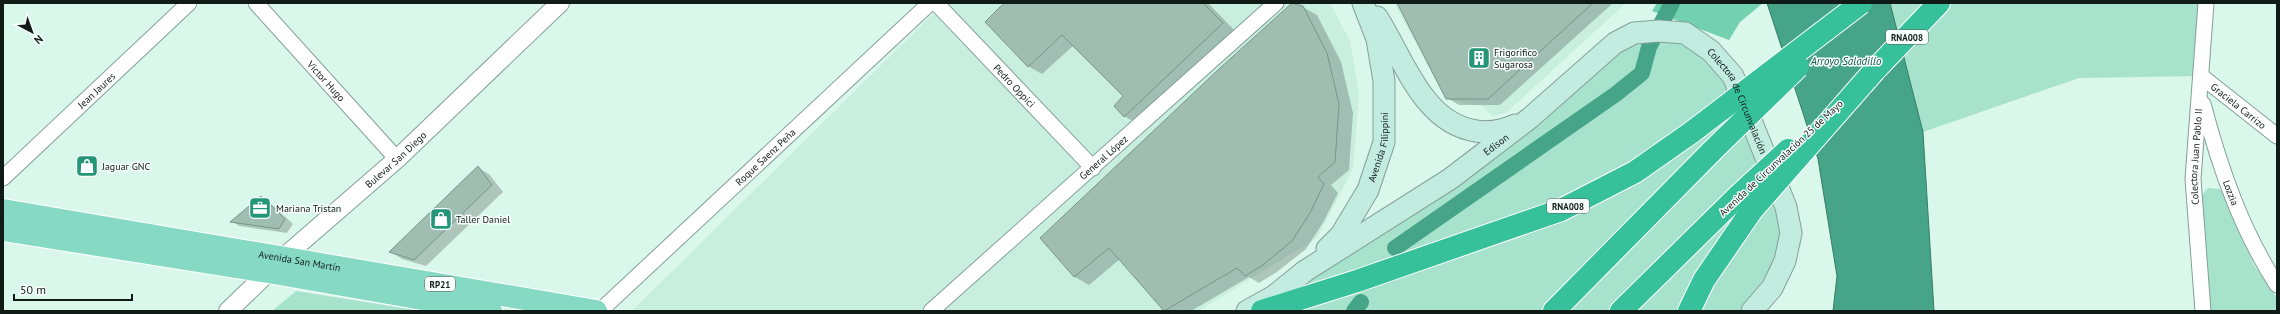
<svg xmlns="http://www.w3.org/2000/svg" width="2280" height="314" viewBox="0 0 2280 314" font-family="'PT Sans',sans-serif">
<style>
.built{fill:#c8eee0}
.green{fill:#a7e2cd}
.forest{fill:#73d0b1}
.water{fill:#46a588;stroke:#367c66}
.shadow{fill:#0003}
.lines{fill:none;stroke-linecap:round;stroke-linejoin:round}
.canal{stroke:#46a588;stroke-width:16}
.building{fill:#a0bdb2;stroke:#79958a}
.minor-casing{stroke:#84a096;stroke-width:17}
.tertiary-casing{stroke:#84a096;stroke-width:20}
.secondary-casing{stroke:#84a096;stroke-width:23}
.primary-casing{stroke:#fff;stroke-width:24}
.motorway-casing{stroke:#fff;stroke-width:24}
.minor{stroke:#fff;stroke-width:15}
.tertiary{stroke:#fff;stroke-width:18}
.secondary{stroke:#c3ece1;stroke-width:21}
.primary{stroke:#86dac3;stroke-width:22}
.motorway{stroke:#36c19b;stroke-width:22}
.motorway-bridge-casing{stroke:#fff;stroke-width:24;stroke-linecap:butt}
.motorway-bridge{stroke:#36c19b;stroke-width:22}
.labels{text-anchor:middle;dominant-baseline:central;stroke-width:3;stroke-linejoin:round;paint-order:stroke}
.shield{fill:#f8fefc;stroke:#565f5c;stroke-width:1}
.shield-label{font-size:9px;font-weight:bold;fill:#101b17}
.poi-label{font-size:10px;fill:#101b17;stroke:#f8fefc;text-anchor:start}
.street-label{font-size:10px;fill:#101b17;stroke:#f8fefc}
.water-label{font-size:11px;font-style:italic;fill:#0b5a46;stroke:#f8fefc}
</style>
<rect width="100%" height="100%" fill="#daf7ec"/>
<g class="built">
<polygon points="944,3 1330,3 1350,41 1359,94 1353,169 1317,238 1198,311 632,311"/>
<polygon points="1394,3 1626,3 1506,113 1492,116 1482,106 1446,99"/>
</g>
<g class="green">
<polygon points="1890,3 2206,3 2201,76 2079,78 1923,132"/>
<polygon points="1659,31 1711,51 1791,233 1752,311 1247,311 1374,227 1615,43"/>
<polygon points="2208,188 2220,189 2227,200 2254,265 2277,298 2277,311 2211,311 2201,196"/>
<polygon points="296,291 423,311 272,311"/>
</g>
<polygon class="forest" points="1657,3 1763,3 1740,22 1729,40 1652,11"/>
<polygon class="water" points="1767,3 1890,3 1923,132 1934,311 1833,311 1837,276 1818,159"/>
<g class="shadow">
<polygon points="1005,3 1208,3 1236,32 1138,124 1124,116 1125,96 1074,45 1042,74 1028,66"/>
<polygon points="1398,3 1613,3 1500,105 1459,105 1447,98"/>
<polygon points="1303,7 1317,15 1341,62 1353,113 1349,170 1331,185 1338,193 1324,221 1306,249 1277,272 1259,283 1249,277 1191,311 1165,310 1120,259 1089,285 1075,277 1042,239"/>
<polygon points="478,168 489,174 503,192 426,266 402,259 391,252"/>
<polygon points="261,198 269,202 293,224 287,233 239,226 232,221"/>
</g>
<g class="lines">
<g class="canal">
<polyline points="1395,248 1616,94 1642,73 1649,47 1672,3"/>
<polyline points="1354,311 1361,302"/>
</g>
</g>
<g class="building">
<polygon points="1004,3 1203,3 1223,23 1124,117 1114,106 1123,96 1062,35 1028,67 985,22"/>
<polygon points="1292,3 1303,6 1327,53 1339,104 1335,162 1318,177 1324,184 1310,213 1292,241 1263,265 1245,276 1237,268 1164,311 1109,248 1074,277 1040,238 1219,69"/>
<polygon points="1397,3 1593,3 1488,99 1446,99"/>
<polygon points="478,166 492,185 414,260 389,252"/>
<polygon points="261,196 285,219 279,229 230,222"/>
</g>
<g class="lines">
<g class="minor-casing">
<g id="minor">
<path id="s1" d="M256,3L397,159"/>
<path id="s2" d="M936,3L1093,168"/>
<path id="s3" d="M2201,76L2277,136"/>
<path id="s4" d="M2203,104C2220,168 2241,229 2277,285"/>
<path id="s5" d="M3,178L189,3"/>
<path id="s6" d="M600,311L930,3"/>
<path id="s7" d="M931,311L1276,3"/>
<path id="s8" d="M2203,311L2193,179L2206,3"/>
</g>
</g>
<g class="tertiary-casing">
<g id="tertiary">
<path id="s9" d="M228,311L284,257L397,159L560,3"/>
</g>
</g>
<g class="secondary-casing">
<g id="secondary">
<path d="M1377,17C1403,57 1422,123 1476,131C1489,133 1502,131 1515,125"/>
<path id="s10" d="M1327,249L1341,235L1368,190L1384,142V81L1377,39L1363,3"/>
<path id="s11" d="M1247,311L1274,296L1305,271L1450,179L1530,118L1615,43L1634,33L1659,31L1685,33L1711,51L1733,76L1786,207L1791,233L1785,261L1772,288L1752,311"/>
</g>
</g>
<g class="primary-casing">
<g id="primary">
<path id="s12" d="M3,210L596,311"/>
<polyline points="3,230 268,272 491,311"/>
</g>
</g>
<g class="motorway-casing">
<g id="motorway">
<polyline points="1874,71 1939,3"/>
<polyline points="1262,311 1357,281 1561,210 1635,172 1692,132"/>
<polyline points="1554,311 1712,151"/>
<polyline points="1621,311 1739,195"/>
<polyline points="1689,311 1704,280 1752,210"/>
</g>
</g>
<use href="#minor" class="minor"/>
<use href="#tertiary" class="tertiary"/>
<use href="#secondary" class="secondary"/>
<use href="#primary" class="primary"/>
<use href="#motorway" class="motorway"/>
<g class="motorway-bridge-casing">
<g id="motorway-bridge">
<polyline points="1692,132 1861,3"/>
<polyline points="1712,151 1798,67"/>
<polyline points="1739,195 1788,150"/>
<polyline points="1752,210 1874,71"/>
</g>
</g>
<use href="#motorway-bridge" class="motorway-bridge"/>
</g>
<defs>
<g id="building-square" transform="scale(1.15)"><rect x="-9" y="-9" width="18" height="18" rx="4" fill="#249577" stroke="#f8fefc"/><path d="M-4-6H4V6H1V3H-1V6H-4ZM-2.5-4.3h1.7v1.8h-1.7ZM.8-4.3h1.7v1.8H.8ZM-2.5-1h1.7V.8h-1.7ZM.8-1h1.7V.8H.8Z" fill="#fff"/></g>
<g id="shop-square" transform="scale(1.15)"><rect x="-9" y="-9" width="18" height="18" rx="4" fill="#249577" stroke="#f8fefc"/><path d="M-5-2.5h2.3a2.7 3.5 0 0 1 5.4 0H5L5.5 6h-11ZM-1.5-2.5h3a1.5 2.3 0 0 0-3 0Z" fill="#fff"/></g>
<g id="office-square" transform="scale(1.15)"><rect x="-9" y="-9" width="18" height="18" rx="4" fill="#249577" stroke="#f8fefc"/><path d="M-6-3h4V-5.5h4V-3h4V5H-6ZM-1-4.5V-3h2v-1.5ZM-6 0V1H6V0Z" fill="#fff"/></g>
</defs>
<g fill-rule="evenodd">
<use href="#building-square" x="1479" y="58"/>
<use href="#shop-square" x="87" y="166"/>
<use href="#office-square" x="260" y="208"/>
<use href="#shop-square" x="441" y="219"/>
</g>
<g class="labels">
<g class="shield">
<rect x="1886" y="30" width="42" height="14" rx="3"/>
<rect x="1547" y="199" width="42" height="14" rx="3"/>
<rect x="425" y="277" width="30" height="14" rx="3"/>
</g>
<g class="shield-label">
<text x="1907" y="37">RNA008</text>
<text x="1568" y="206">RNA008</text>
<text x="440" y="284">RP21</text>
</g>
<g class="poi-label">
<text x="1494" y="52">Frigorifico<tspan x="1494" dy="12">Sugarosa</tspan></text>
<text x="102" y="166">Jaguar GNC</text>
<text x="276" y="208">Mariana Tristan</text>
<text x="456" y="219">Taller Daniel</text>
</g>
<g class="street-label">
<text stroke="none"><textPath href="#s1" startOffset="105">Victor Hugo</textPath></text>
<text stroke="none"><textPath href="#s2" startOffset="114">Pedro Oppici</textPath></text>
<text stroke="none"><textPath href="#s5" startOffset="128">Jean Jaures</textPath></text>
<text stroke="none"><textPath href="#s11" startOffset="618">Colectora de Circunvalación</textPath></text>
<text stroke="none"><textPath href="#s3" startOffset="48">Graciela Carrizo</textPath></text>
<text stroke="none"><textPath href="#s11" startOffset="300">Edison</textPath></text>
<text stroke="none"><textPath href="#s10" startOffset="117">Avenida Filippini</textPath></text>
<text stroke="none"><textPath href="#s6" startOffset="226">Roque Saenz Peña</textPath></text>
<text stroke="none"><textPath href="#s8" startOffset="155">Colectora Juan Pablo II</textPath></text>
<text stroke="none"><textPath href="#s9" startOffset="226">Bulevar San Diego</textPath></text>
<text stroke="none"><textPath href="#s7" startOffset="231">General López</textPath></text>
<text transform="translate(1781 158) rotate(-43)">Avenida de Circunvalación 25 de Mayo</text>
<text stroke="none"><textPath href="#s4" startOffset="93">Lozzia</textPath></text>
<text stroke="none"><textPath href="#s12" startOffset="301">Avenida San Martín</textPath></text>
</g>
<g class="water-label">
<text x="1846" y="61">Arroyo Saladillo</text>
</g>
</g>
<rect width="2280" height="314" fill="none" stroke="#101b17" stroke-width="8"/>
<g transform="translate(32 32) rotate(139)" stroke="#f8fefc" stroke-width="3" paint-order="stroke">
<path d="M0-3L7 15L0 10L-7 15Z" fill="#101b17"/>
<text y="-6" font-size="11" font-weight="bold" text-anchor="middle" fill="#101b17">N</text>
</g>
<path d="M14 294v6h118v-6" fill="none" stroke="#101b17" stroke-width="2"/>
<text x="20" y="294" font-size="12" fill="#101b17" stroke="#f8fefc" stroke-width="3" paint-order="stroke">50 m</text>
</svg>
